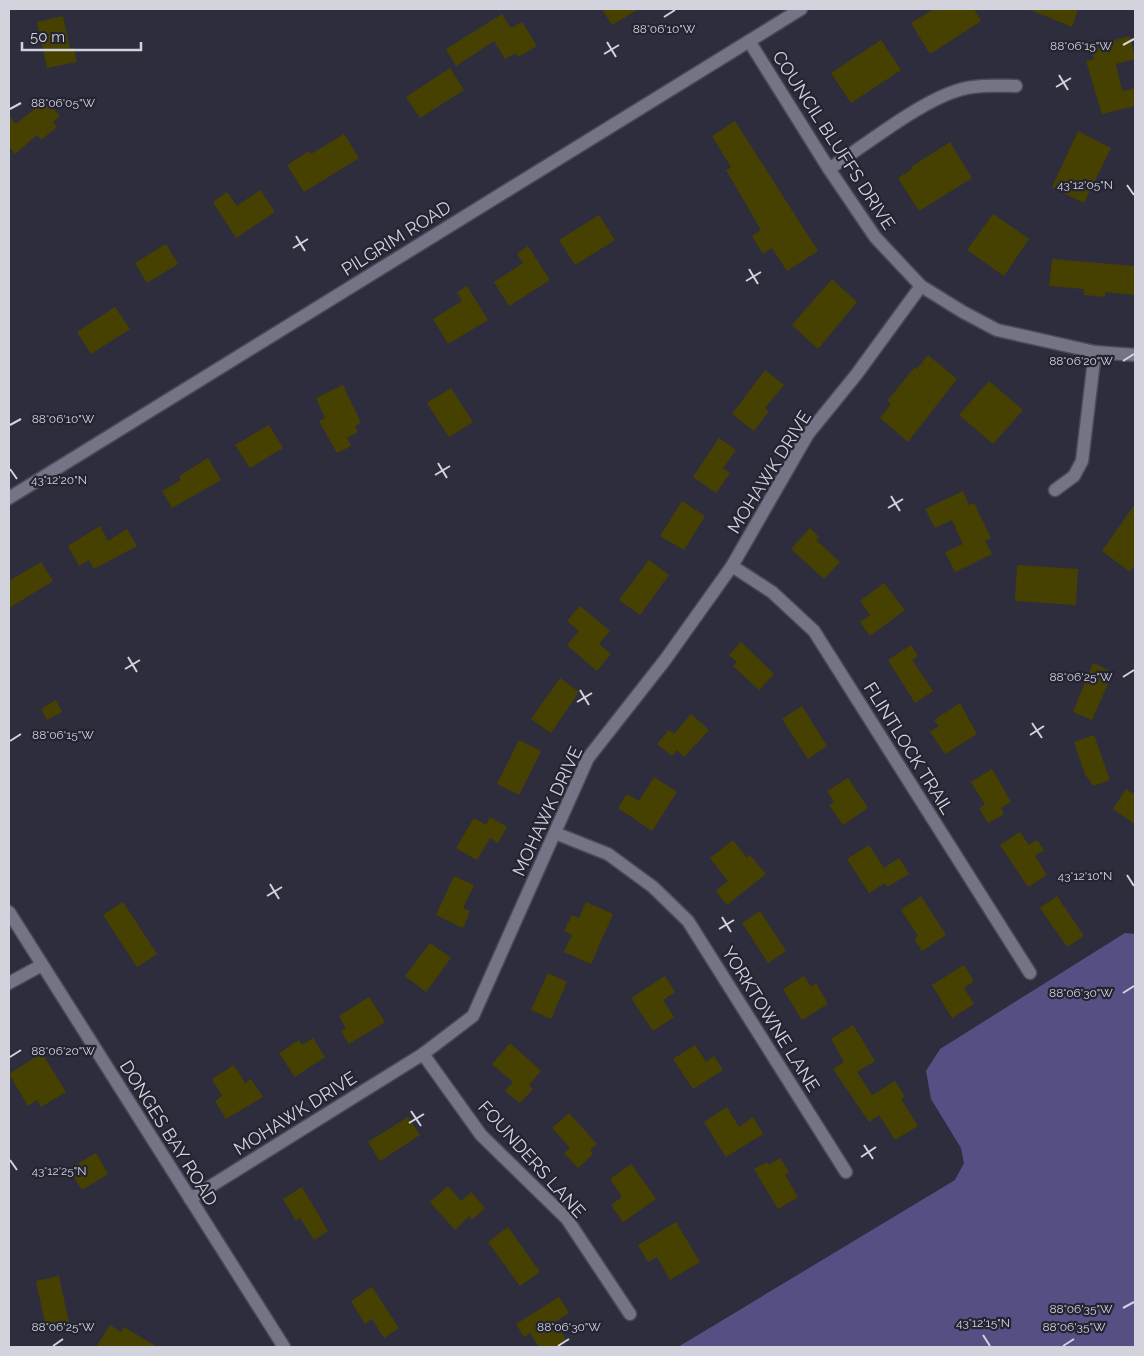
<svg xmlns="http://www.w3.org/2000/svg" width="1144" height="1356" viewBox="0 0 1144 1356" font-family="Raleway,sans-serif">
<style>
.green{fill:#554f84}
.building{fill:#464100}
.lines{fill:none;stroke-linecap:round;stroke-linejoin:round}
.minor-casing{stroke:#4c4a58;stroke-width:15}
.tertiary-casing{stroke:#4c4a58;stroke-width:15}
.minor{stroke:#757486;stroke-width:12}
.tertiary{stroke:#757486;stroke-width:12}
.ticks{fill:none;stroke:#d3d3dd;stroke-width:2}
.labels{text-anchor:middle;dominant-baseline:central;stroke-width:4.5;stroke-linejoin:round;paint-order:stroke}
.street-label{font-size:18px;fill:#d3d3dd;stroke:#252433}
.ticks-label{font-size:12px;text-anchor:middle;fill:#d3d3dd;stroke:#252433;stroke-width:4.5;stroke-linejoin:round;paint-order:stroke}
</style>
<rect width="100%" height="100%" fill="#2e2d3d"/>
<polygon class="green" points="1125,933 1135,934 1135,1347 678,1347 955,1180 964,1163 961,1148 931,1099 926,1071 940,1049"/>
<g class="building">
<polygon points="602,9 639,9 612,25"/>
<polygon points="934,9 974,9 981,21 930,54 911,23"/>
<polygon points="1028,9 1078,9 1072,27"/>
<polygon points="502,14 511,28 522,22 537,46 518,57 516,53 505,59 494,41 456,66 446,49"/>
<polygon points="63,16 70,48 74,48 77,62 47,68 37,22"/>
<polygon points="1130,36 1135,59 1116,64 1122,91 1135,88 1135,106 1102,114 1086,61 1094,59 1091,46"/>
<polygon points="881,40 901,70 851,103 831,73"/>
<polygon points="450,68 464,90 420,118 406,97"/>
<polygon points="46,100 60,116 53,122 57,127 41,140 37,135 15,154 9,146 9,116 16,124"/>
<polygon points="735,121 818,251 787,271 772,248 763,254 752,236 761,230 726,170 731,167 712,136"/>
<polygon points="1078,131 1111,148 1084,203 1052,187"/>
<polygon points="344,134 359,158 304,192 287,165 309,151 311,154"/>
<polygon points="950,142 972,178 919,211 898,178 912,169 911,167"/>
<polygon points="260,190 275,212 236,238 213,202 227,192 237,206"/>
<polygon points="993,214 1029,239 1004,276 967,250"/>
<polygon points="599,215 615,240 575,265 559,240"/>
<polygon points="166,244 178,264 147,283 135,263"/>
<polygon points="528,246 550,280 509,306 494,282 523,263 517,254"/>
<polygon points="1052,259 1135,266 1135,295 1105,292 1105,297 1084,295 1084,289 1049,286"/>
<polygon points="832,279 857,302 818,349 792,325"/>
<polygon points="467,286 488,320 448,344 433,319 462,301 457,292"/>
<polygon points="115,307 130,329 91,354 77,332"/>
<polygon points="928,355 957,379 908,442 880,418 891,404 887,401 915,367 917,369"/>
<polygon points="765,370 784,385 765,408 769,411 754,431 732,414"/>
<polygon points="989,381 1023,410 993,444 959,415"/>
<polygon points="343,385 361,423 355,426 358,432 347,438 351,446 337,453 319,421 325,418 316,398"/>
<polygon points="451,388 473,422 449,437 427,403"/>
<polygon points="269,425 283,448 250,468 235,445"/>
<polygon points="719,438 736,450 723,468 730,473 716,493 693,477"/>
<polygon points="208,458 221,480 172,508 162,491 181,480 179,476"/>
<polygon points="963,491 969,505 974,503 991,538 985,541 992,554 955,572 945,552 963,544 952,520 935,528 925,509"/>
<polygon points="682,501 705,516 684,550 660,536"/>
<polygon points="1135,504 1135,564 1130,572 1102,551"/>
<polygon points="100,526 108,541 127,529 137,546 94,569 89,560 79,566 68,546"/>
<polygon points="810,528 819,537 816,540 840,562 824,579 791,549"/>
<polygon points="649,560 669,575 640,615 619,600"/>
<polygon points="41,562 53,581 9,608 9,581"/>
<polygon points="1017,565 1078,569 1076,605 1015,601"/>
<polygon points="884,583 905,610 870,636 860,622 870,615 860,601"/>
<polygon points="580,606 610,631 599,644 611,654 597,671 567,645 579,631 567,621"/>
<polygon points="741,642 774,674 759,690 733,666 737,662 729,655"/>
<polygon points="911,645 918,656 912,660 933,691 915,703 888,660"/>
<polygon points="1093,663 1113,672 1092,720 1073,712"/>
<polygon points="560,678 579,692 551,733 531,719"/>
<polygon points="56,700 62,712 47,720 41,709"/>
<polygon points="960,703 977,734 945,754 930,732 939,726 934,720"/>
<polygon points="802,706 827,746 808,759 782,719"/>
<polygon points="691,714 709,730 684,757 677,750 672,756 657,744 669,730 674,734"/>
<polygon points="1094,735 1110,780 1093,786 1085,774 1074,742"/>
<polygon points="519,740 541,751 519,795 497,784"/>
<polygon points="992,769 1011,802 1001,808 1004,814 988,823 979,808 985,805 971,782"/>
<polygon points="654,777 677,792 652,831 618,808 627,794 639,801"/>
<polygon points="848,778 868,808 843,825 829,805 834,802 827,791"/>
<polygon points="1126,789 1135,795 1135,824 1113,809"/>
<polygon points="490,817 507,827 498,843 490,838 477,860 456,848 474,818 486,825"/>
<polygon points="1020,832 1029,845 1037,840 1044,850 1035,856 1047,875 1028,887 1000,845"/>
<polygon points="733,840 747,858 750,855 766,874 727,905 716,891 728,881 710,858"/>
<polygon points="869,845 884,868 899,858 909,874 887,887 885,883 869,893 847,859"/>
<polygon points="454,876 474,885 463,908 470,911 463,928 436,915"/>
<polygon points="921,896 946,935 922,951 914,939 918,936 901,910"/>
<polygon points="1057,896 1084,936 1067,947 1040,908"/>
<polygon points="123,902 157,954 137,967 103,915"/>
<polygon points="586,902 613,914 591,964 564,952 572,935 564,931 572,915 579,918"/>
<polygon points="760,911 786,951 768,963 742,923"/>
<polygon points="430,943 451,958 426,992 405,976"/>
<polygon points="964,965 974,981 964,988 974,1004 952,1018 932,985"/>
<polygon points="548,973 567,982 551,1019 531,1010"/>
<polygon points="665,976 675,992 663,1000 674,1017 653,1031 631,998"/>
<polygon points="804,976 811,987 816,983 828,1004 802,1020 783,989"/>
<polygon points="369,997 385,1022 349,1044 341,1031 346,1028 339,1016"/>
<polygon points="853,1025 875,1061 857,1072 872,1095 895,1081 905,1097 901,1099 918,1126 895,1140 879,1115 869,1122 833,1069 844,1062 831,1039"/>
<polygon points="313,1038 325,1057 295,1077 279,1053 299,1040 302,1045"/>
<polygon points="510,1043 541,1071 529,1085 533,1089 520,1103 505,1091 513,1082 492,1064"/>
<polygon points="695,1045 706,1062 714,1056 723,1070 693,1089 673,1059"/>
<polygon points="42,1053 66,1092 41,1107 37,1100 28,1106 9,1074"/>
<polygon points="234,1065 245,1083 251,1079 263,1097 226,1119 215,1101 222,1096 212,1079"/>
<polygon points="727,1107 739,1127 753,1117 763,1134 726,1157 704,1122"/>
<polygon points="569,1113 597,1144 590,1150 593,1154 578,1168 564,1153 570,1148 552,1128"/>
<polygon points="408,1117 420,1135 380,1161 368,1142"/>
<polygon points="96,1153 108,1174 82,1190 69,1169"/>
<polygon points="780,1158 789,1172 785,1175 798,1197 778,1209 754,1169 767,1162 769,1165"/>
<polygon points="631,1164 656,1199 623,1222 611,1205 622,1197 610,1179"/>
<polygon points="448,1186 461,1201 471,1192 485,1208 472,1220 469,1216 455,1230 430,1202"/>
<polygon points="302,1187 328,1231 314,1240 300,1218 296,1221 283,1199"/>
<polygon points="676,1222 700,1262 670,1280 657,1257 648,1262 638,1245"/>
<polygon points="508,1227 540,1272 520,1286 488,1242"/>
<polygon points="59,1276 69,1323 46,1328 36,1281"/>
<polygon points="372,1287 399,1328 384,1338 372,1319 365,1324 351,1301"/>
<polygon points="559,1297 569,1313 555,1322 567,1341 558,1347 539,1347 530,1333 524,1337 516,1324"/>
<polygon points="110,1325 121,1332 124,1327 157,1347 96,1347"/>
</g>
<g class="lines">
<g class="minor-casing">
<g id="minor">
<polyline points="749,41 829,169 875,237 921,286 963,312 997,330 1095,352 1135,355"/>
<path d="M829,169C864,146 918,103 956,91C975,84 996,86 1016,86"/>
<polyline points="1055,490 1074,476 1082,461 1095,352"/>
<polyline points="732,566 772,592 814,631 1030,973"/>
<polyline points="555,833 608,854 653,887 688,921 846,1172"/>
<polyline points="9,983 42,965"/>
<polyline points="423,1054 481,1135 567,1219 630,1314"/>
<polyline points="190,1199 423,1054 473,1016 588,758 665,660 732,566 808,434 856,375 921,286"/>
</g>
</g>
<g class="tertiary-casing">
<g id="tertiary">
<polyline points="9,498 801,9"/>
<polyline points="9,912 284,1347"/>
</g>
</g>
<use href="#minor" class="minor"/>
<use href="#tertiary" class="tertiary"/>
</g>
<path class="ticks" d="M664,17L675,10M607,42L616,57M1123,45L1134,39M604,54L619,45M1059,75L1068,90M1056,87L1071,78M10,109L21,103M1127,185L1134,195M296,236L305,251M293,248L308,239M749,269L758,284M746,281L761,272M1123,361L1134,354M10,425L21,419M438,463L447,478M10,469L17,479M435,475L450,466M891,496L900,511M888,508L903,499M128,657L137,672M125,669L140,660M1123,677L1134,670M580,690L589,705M577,702L592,693M1032,723L1042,738M1030,735L1044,726M10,741L21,734M1127,875L1134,886M270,884L279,899M267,896L282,887M722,917L731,932M719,929L734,920M1123,993L1134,986M10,1057L21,1050M411,1111L421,1126M409,1123L424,1114M864,1145L873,1159M861,1157L876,1147M10,1160L17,1170M1123,1308L1134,1302M983,1335L990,1346M53,1346L63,1339M558,1346L569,1339M1063,1346L1074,1339"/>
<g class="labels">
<g class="street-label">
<text transform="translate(834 140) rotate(57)">COUNCIL BLUFFS DRIVE</text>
<text transform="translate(396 238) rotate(-32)">PILGRIM ROAD</text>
<text transform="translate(769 472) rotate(-58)">MOHAWK DRIVE</text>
<text transform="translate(909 748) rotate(58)">FLINTLOCK TRAIL</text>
<text transform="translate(547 811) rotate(-65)">MOHAWK DRIVE</text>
<text transform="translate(771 1019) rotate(58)">YORKTOWNE LANE</text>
<text transform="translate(295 1113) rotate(-32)">MOHAWK DRIVE</text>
<text transform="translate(169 1133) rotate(58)">DONGES BAY ROAD</text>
<text transform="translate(532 1159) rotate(48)">FOUNDERS LANE</text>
</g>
</g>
<g class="ticks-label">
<text x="664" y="33">88°06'10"W</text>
<text x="1081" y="50">88°06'15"W</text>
<text x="63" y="107">88°06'05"W</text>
<text x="1085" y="189">43°12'05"N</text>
<text x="1081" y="365">88°06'20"W</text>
<text x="63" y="423">88°06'10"W</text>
<text x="59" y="484">43°12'20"N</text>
<text x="1081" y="681">88°06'25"W</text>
<text x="63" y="739">88°06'15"W</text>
<text x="1085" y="880">43°12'10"N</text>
<text x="1081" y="997">88°06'30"W</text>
<text x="63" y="1055">88°06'20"W</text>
<text x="59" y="1175">43°12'25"N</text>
<text x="1081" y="1313">88°06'35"W</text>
<text x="983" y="1327">43°12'15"N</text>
<text x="63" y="1331">88°06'25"W</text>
<text x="569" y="1331">88°06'30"W</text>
<text x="1074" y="1331">88°06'35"W</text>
</g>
<rect width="1144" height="1356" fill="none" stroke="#d3d3dd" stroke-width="20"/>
<path d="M22 42v8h119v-8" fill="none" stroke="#d3d3dd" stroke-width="2.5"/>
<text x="30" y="42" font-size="15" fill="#d3d3dd" stroke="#252433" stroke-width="4" paint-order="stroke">50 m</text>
</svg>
